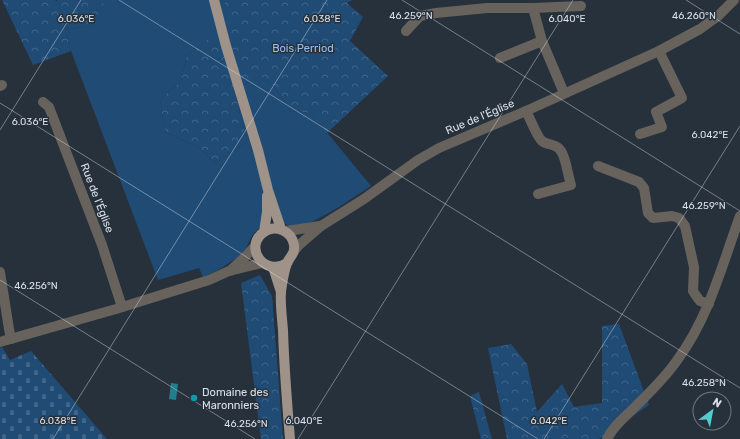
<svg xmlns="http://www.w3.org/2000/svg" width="740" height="439" viewBox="0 0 740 439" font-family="Rubik,sans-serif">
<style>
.grass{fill:#204b75}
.forest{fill:url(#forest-crowns)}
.cemetery{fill:url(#cemetery-stones)}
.water{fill:url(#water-ripples)}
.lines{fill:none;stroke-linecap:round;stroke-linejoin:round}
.minor{stroke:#68625d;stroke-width:10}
.tertiary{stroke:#68625d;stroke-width:10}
.primary{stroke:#9f9389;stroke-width:10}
.ticks{fill:none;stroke:#d9e0e7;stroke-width:1;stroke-opacity:0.45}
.culture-dot{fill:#0f9aa8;stroke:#27313c;stroke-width:1.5}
.labels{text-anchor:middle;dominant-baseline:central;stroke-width:3;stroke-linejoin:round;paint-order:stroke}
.park-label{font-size:11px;fill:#96c2f2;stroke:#27313c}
.street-label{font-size:11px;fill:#d9e0e7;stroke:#27313c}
.poi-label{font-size:11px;fill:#d9e0e7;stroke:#27313c;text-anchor:start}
.ticks-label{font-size:10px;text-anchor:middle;fill:#d9e0e7;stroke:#27313c;stroke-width:3;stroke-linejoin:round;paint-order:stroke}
</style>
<defs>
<pattern id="forest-crowns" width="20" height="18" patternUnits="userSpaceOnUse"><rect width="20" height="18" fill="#204b75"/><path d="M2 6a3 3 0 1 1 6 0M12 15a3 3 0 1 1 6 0" fill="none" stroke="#406589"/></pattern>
<pattern id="cemetery-stones" width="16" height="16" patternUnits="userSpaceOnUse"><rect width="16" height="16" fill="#204b75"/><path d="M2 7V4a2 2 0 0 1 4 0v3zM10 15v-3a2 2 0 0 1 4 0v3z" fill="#406589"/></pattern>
<pattern id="water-ripples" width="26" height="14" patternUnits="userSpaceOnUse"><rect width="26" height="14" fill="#217e8d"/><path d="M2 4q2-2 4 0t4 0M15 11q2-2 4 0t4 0" fill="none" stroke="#2e6670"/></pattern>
</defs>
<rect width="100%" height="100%" fill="#27313c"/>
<polygon class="grass" points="103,0 224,0 229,24 187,55 181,81 160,99 165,132 200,148 215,163 247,141 234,90 259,76 274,86 291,111 311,113 371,186 339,207 323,216 306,225 292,226 285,224 280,218 262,219 260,227 252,236 243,254 220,269 203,277 199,268 158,280 71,51 65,30 93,25 103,2"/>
<g class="forest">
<polygon points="2,0 55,0 56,1 58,0 103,0 104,2 93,25 65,30 71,51 33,65"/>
<polygon points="224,0 352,0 347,3 363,17 350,41 388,76 327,133 311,113 291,111 274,86 259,76 234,90 247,141 215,163 200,148 165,132 160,99 181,81 187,55 228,24"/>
<polygon points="260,275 272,296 283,439 261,439 241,283"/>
<polygon points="619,324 649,405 599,439 507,439 488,348 511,344 527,364 537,412 562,384 574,407 602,403 602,326"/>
<polygon points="479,392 492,439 481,439 470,396"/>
</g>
<polygon class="cemetery" points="2,347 10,360 31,351 107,439 0,439 0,348"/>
<polygon class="water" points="171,383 178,384 176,400 169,399"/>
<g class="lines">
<g class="minor">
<polyline points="533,8 542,41 564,93"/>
<polyline points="406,31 420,16 436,13 487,8 533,8 581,6"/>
<polyline points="500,58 542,41"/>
<polyline points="0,86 2,85"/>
<polyline points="43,102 49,107 65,149 102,245 122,307"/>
<path d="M526,111C530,118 537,137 542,141C548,146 556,143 561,151C566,158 568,176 571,185L538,194"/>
<polyline points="640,134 662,127 656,112 682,98 659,51"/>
<polyline points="598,166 639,182 644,188 648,213 653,218 672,216 679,218 685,226 694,267 693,291 697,297 700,301 709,304"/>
<polyline points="0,272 9,329 11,339"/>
<path d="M607,439C613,426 625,417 635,407C650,392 666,377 678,359C709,317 722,265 740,216"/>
</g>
<g class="tertiary">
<path d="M285,231C297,230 309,227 321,226"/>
<polyline points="294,251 299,245 321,226 364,199 418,160 439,148 526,111 659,51 700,29 718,16 734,0"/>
<polyline points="230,271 245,257 255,246"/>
<polyline points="0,342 116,309 209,280 229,271 262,263"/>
</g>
<g class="primary">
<polyline points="214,0 226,46 258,150 268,190 281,229"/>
<polyline points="264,232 267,212 267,196"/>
<path d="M288,262C264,279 243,246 264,232C275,224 292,231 294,245C295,252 292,255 288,261C285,267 282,284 281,291C280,302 282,318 283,330C284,367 287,403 290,439"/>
<polyline points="273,267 281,292"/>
</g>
</g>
<path class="ticks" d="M119,0L740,388M402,0L740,211M686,0L740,34M0,103L538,439M0,130L81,0M0,280L255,439M53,439L327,0M298,439L573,0M544,439L740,126"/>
<circle class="culture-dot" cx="194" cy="398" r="4"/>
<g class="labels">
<g class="park-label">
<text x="303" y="48">Bois Perriod</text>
</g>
<g class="street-label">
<text transform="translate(480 117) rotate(-23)">Rue de l'Église</text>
<text transform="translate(97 198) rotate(69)">Rue de l'Église</text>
</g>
<g class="poi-label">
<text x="202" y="392">Domaine des<tspan x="202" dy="13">Maronniers</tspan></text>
</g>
</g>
<g class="ticks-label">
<text x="694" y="19">46.260°N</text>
<text x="411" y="19">46.259°N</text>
<text x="76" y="22">6.036°E</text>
<text x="322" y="22">6.038°E</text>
<text x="567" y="22">6.040°E</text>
<text x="30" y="125">6.036°E</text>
<text x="710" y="138">6.042°E</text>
<text x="704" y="209">46.259°N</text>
<text x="36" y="289">46.256°N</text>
<text x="704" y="386">46.258°N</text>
<text x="58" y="424">6.038°E</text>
<text x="304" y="424">6.040°E</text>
<text x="549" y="424">6.042°E</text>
<text x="246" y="427">46.256°N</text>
</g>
<g transform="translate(712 411) rotate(32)"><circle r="19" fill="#27313c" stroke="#6e7780"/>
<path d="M0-3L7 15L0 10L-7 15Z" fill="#52cdce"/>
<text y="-6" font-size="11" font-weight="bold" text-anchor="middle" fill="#d9e0e7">N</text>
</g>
</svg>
